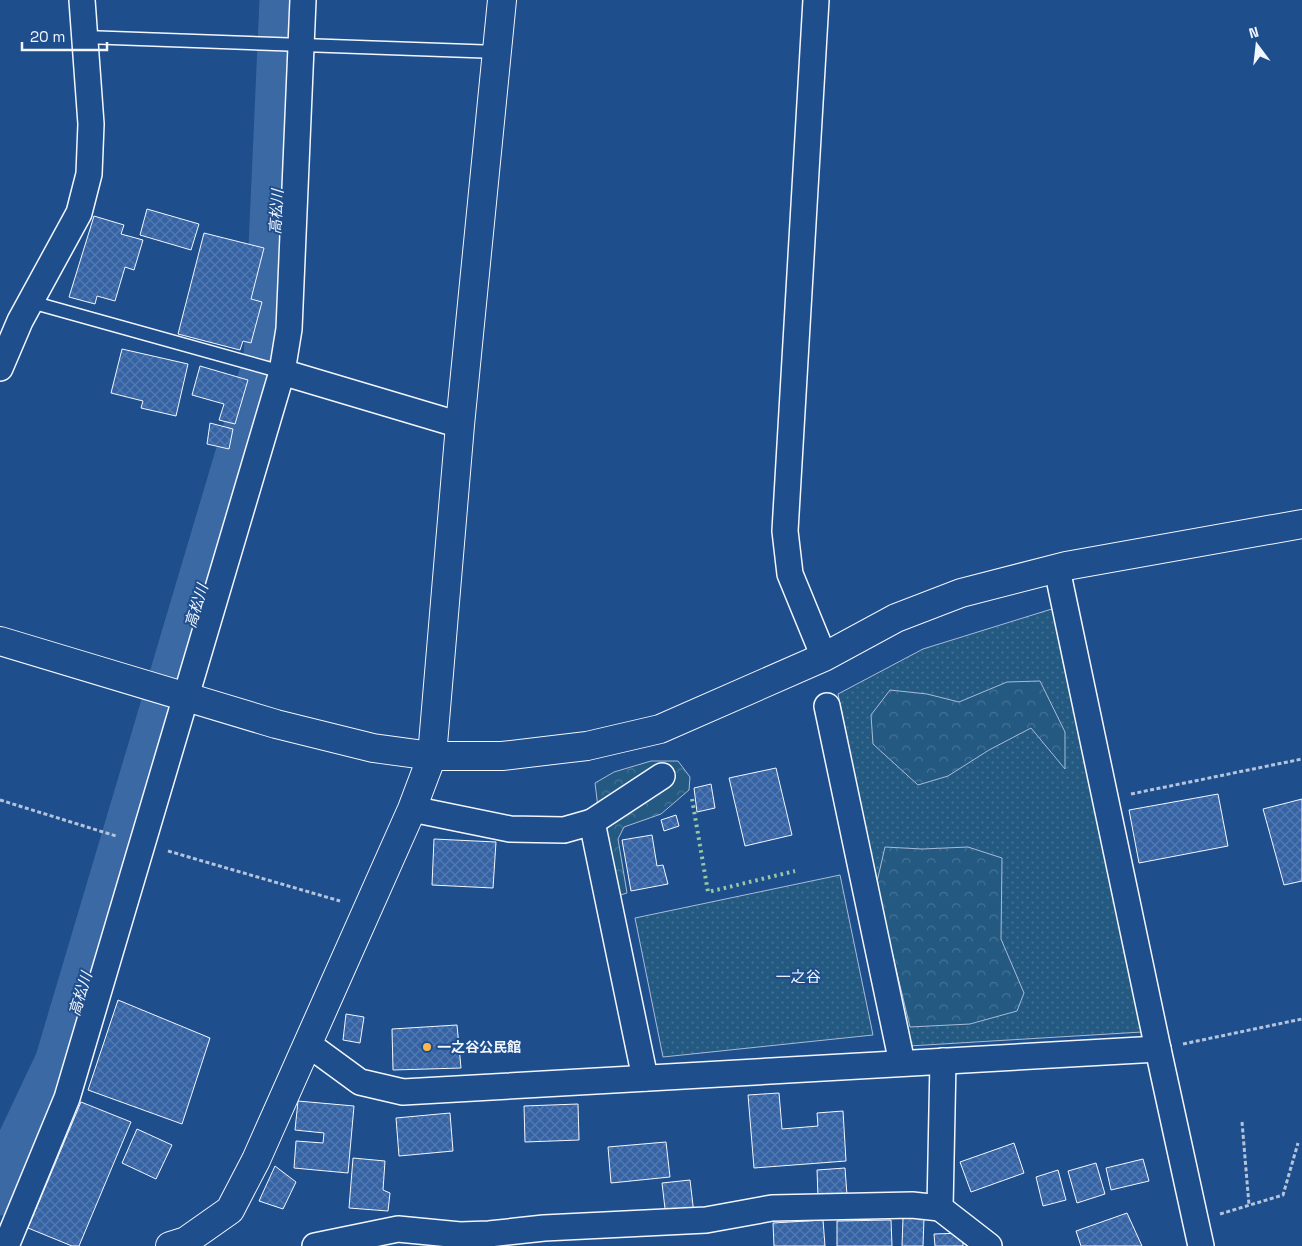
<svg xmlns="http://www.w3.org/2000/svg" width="1302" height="1246" viewBox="0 0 1302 1246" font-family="'Space Grotesk','Noto Sans JP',sans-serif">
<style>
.grass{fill:url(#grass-dots);stroke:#a8bbd7}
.forest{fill:url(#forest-crowns);stroke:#a8bbd7}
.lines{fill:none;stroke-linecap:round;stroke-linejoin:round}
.river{stroke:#3b69a3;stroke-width:51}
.building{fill:url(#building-cross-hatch);stroke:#f2f6ff}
.service-casing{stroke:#f2f6ff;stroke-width:15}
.minor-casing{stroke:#f2f6ff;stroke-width:28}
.tertiary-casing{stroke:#f2f6ff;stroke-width:30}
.path{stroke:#b3c4dc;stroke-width:3;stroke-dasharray:4 2.5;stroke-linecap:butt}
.service{stroke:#1f4e8c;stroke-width:12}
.minor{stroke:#1f4e8c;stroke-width:25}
.tertiary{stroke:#1f4e8c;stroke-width:28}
.hedge{stroke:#97c8a6;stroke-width:4;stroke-dasharray:2.5 4;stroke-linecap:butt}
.poi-dot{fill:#ffb74d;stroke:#1f4e8c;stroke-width:2}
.labels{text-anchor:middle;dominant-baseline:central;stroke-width:4;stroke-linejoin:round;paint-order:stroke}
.poi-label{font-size:14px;font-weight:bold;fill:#f2f6ff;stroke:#1f4e8c;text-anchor:start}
.water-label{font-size:15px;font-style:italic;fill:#f2f6ff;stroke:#1f4e8c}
.neighbourhood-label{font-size:15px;fill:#f2f6ff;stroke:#1f4e8c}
</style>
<defs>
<pattern id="grass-dots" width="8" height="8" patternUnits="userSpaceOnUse" patternTransform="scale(1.25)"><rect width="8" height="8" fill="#245a82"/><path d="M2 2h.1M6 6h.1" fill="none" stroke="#447295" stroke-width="1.8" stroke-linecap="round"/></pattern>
<pattern id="forest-crowns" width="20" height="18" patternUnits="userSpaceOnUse" patternTransform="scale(1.25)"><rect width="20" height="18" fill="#245a82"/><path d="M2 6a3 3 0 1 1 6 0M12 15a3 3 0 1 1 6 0" fill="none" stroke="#447295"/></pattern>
<pattern id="building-cross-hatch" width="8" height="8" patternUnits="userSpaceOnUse" patternTransform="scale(1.25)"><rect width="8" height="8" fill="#3563a3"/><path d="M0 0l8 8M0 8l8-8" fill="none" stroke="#537ab1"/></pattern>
</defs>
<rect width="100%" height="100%" fill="#1f4e8c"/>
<g class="grass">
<polygon points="1055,608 1142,1032 909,1046 838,694 923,649"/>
<polygon points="840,875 873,1035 663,1057 635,918"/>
</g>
<g class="forest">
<polygon points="1040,681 1065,732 1065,769 1031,728 989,750 948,776 918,785 873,744 871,715 890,690 927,694 959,702 1007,682"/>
<polygon points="651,761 678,761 690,777 689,790 661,814 624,827 618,839 627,893 614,897 601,832 595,783 614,772"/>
<polygon points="885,847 922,849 968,847 1002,858 1001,939 1024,993 1017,1011 970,1024 910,1027 876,886"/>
</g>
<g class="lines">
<polyline class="river" points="0,1190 60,1063 269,360 285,0"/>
</g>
<g class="building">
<polygon points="147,209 199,224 191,250 140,235"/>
<polygon points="94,216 124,225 121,234 143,240 134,270 125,267 115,301 97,296 95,304 69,297"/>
<polygon points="204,233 264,248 251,299 262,302 251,343 243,341 240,350 178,334"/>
<polygon points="122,349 188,364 176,416 141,408 143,401 111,393"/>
<polygon points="200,366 248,380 235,424 219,420 224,404 192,395"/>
<polygon points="210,423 233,429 229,449 207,444"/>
<polygon points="776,768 792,835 745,846 729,778"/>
<polygon points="711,784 715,808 697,812 694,788"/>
<polygon points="1218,794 1228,846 1139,863 1129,810"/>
<polygon points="1302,799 1302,881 1284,885 1263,809"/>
<polygon points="676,815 679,826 664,831 661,820"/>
<polygon points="652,835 657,866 663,865 668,884 631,891 622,840"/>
<polygon points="434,839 496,842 493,888 432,885"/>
<polygon points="118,1000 210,1038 182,1124 88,1090"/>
<polygon points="346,1014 364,1017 360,1043 343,1040"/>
<polygon points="457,1025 461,1068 393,1070 392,1029"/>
<polygon points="779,1093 782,1129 818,1126 817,1113 843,1111 846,1161 754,1168 748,1095"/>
<polygon points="298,1101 354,1106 348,1173 294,1168 296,1141 323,1143 324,1133 295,1130"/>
<polygon points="81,1102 131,1122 79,1246 72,1246 28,1228"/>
<polygon points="578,1104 579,1140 525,1142 524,1106"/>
<polygon points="450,1113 453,1151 399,1156 396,1118"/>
<polygon points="137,1129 172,1145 156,1179 122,1163"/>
<polygon points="666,1142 670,1177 611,1183 608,1147"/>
<polygon points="1014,1143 1024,1173 971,1192 960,1162"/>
<polygon points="353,1158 385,1161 383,1190 390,1193 388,1211 349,1208"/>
<polygon points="1143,1159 1149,1181 1111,1190 1106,1168"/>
<polygon points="1096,1163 1105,1194 1077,1203 1068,1171"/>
<polygon points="275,1166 296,1182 283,1209 259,1201"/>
<polygon points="845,1168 847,1195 818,1197 817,1170"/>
<polygon points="1058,1170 1066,1200 1043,1206 1036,1177"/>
<polygon points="690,1180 694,1214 666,1217 662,1183"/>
<polygon points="1127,1213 1142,1246 1081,1246 1076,1231"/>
<polygon points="903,1218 924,1218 923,1246 902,1246"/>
<polygon points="823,1220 825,1246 774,1246 773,1223"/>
<polygon points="891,1220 892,1246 837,1246 837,1221"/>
<polygon points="963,1233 963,1246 935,1246 934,1234"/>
</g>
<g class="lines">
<g class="service-casing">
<g id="service">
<polyline points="85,37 498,52"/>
<polyline points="31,302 282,372"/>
</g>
</g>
<g class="minor-casing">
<g id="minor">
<polyline points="816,0 785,531 790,574 824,657"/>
<polyline points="0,368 20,321 79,213 89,174 91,124 82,0"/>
<polyline points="282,372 460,425"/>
<polyline points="1057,569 1158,1049 1201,1246"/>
<polyline points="827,706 902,1063"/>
<polyline points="412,809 510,829 564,830 592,822 645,1078"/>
<polyline points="592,822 662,776"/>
<polyline points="308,1044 360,1082 403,1092 1158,1049"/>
<polyline points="943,1061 940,1208 989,1246"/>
<polyline points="6,1246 67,1098 282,372 289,329 303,0"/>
<polyline points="315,1246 398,1229 460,1235 489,1234 544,1228 706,1220 772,1208 912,1205 940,1208"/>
</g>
</g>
<g class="tertiary-casing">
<g id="tertiary">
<polyline points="0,641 276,724 373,748 432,756 502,756 587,746 660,729 824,657 896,618 961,593 1066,566 1302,524"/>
<polyline points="170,1246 186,1241 230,1210 256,1160 412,809 432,756 460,425 502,0"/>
</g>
</g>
<g class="path">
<polyline points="1131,794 1302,759"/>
<polyline points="0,800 116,836"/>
<polyline points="168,851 340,901"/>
<polyline points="1183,1044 1302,1019"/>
<polyline points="1242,1122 1249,1205"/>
<polyline points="1220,1214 1283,1195 1298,1143"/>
</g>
<use href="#service" class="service"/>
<use href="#minor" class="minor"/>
<use href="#tertiary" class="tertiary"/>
<polyline class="hedge" points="692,799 708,892 795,871"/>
</g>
<circle class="poi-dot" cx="427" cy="1047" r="5"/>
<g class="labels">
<g class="poi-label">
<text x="437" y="1047">一之谷公民館</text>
</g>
<g class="water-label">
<text transform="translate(276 212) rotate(-87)">高松川</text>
<text transform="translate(196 606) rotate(-73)">高松川</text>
<text transform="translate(80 994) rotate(-73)">高松川</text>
</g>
<g class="neighbourhood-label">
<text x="798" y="976">一之谷</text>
</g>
</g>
<g transform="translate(1257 45) rotate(345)" stroke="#1f4e8c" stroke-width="4" paint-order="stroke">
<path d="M0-4L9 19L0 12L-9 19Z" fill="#f2f6ff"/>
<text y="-8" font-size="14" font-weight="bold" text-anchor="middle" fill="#f2f6ff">N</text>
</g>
<path d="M22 42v8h85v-8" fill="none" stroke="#f2f6ff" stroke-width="2.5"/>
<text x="30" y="42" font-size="15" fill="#f2f6ff" stroke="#1f4e8c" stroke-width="4" paint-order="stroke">20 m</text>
</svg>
